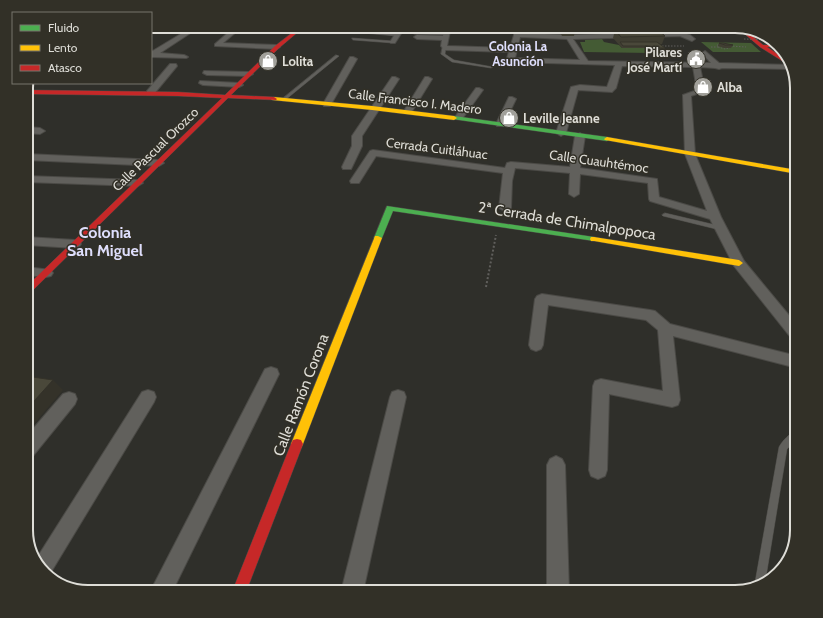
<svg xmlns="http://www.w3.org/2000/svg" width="823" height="618" viewBox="0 0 823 618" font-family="Cabin,sans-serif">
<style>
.green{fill:#445b34}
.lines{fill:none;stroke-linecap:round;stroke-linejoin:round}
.lane-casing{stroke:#4b4a46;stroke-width:1}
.street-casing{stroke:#4b4a46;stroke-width:2}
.fast-casing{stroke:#4b4a46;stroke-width:1}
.slow-casing{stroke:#4b4a46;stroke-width:1}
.jam-casing{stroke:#4b4a46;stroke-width:1}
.path-far1{stroke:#605f5c;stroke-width:1;stroke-dasharray:1.5 1.5;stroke-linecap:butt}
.path{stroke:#605f5c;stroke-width:2;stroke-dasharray:2 2;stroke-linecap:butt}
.lane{fill:#61605c;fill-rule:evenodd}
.street{fill:#61605c;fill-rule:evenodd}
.fast{fill:#4caf50;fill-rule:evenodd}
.slow{fill:#ffc107;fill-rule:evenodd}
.jam{fill:#c62828;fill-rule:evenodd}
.path-bridge{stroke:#605f5c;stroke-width:1;stroke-dasharray:1.5 1.5;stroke-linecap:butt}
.wall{fill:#403e32}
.shaded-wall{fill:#343229}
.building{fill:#4a483a;stroke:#343229}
.labels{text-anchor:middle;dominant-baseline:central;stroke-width:3;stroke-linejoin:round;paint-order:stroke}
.far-neighbourhood-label{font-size:13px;font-weight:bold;fill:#dedefc;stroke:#323027}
.far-poi-label{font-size:13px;font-weight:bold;fill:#deddd7;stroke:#323027;text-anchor:start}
.far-street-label{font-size:13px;fill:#deddd7;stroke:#323027}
.street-label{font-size:15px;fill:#deddd7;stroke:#323027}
.neighbourhood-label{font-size:16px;font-weight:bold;fill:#dedefc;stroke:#323027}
.rim{fill:none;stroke:#deddd7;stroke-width:2}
</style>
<rect width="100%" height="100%" fill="#2f2f2a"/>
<g class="green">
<polygon points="602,39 604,42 619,45 622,48 646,48 651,53 584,52 580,42 585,42 585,40"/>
<polygon points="701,42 751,43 761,52 713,52"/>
</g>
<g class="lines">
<g class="lane-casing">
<g id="lane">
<polygon points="362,26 390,26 449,29 447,30"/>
<polygon points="610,26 614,26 618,36 616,36"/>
<polygon points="350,30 397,34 399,35 397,36 351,32"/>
<polygon points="413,32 446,33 448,34 446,35 414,34"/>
<polygon points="352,38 393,41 395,42 393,43 353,40"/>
<polygon points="443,45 446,46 445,54 454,60 493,67 491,68 452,62 441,54"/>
<polygon points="336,55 339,56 284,101 282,101 282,99"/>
<polygon points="665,213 720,226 723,228 720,230 663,216 662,215"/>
<path d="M797,430V440L787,449L765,583L762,586L754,588L779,447C782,441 790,433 797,430Z"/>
</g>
</g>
<g class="street-casing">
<g id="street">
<polygon points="194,26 201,26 160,53 184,55 188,57 186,58 151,57 151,52"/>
<polygon points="236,26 243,26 223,43 277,45 280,47 277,49 215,46 215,44"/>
<path d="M445,26H451L447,46L510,48L514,35V26H520V33L569,35L669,32L668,31L671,29L690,35L695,39L692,41L680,36L573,39L588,61L711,63L702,53L705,51L719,63L792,65V69L722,68L719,69L715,68L700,67L705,91L691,96L695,154L721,217L744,261L797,325V341L792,339L734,266L710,219L650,201L649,199L648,183L580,174L579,194L574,197L569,194L570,173L515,168L512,181L511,208L505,211L499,208L503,173L376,156L359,183H351L350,181L370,151L373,150L505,168L507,163L511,162L570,167L575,136L580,133L585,136L580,168L657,179L659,197L707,211L685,154L683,95L697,90L693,67L622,66L616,88L612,92L578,90L566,133L561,136L556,133L571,87L580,85L607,87L615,65L513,62L507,58L509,52L445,50L441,46L442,40L417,39L414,37L417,35L443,36ZM520,37L567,39L580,60L515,58Z"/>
<polygon points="397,31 402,32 395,43 391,43 390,42"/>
<polygon points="350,57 353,57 357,59 330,106 324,106 323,104"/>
<polygon points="170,64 176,64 177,66 153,95 147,95 147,91"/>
<polygon points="204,71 249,72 253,74 249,76 207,75 203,73"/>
<polygon points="392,77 395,77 399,79 362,136 362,146 352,167 351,169 343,169 342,167 352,146 352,136"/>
<polygon points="425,77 428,77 432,79 411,113 405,113 404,111"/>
<polygon points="200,81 239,83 243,85 239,87 203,85 199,83"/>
<polygon points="476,88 479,88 483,90 462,119 456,119 455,117"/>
<polygon points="509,97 512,97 516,99 503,126 497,126 496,124"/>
<polygon points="26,127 40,128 45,131 40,134 26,133"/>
<polygon points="26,154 159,160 164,163 159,166 26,160"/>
<polygon points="26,176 138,180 143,183 138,186 26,182"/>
<polygon points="26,237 75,240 79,241 81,244 79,247 75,248 26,245"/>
<polygon points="26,267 51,270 53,273 51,276 46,277 26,275"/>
<polygon points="542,294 650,310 655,311 670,324 797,356 797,368 673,336 680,400 678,405 672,407 609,394 607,470 605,476 598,479 591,476 589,470 593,386 595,381 601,379 663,391 658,330 646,320 548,305 543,345 541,349 536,351 531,349 529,345 535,299 537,296"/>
<polygon points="271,367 277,369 279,374 172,592 150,592 265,369"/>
<polygon points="148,390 154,392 156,397 154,402 48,577 35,561 142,392"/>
<polygon points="398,390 404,392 406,397 363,592 341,592 390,397 392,392"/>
<polygon points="69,392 75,394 77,399 75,404 32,457 26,459 26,437 63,394"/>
<polygon points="556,456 562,459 565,465 569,592 547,592 547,465 550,459"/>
</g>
</g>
<g class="fast-casing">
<g id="fast">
<polygon points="454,116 607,137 610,139 607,141 452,119 452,117"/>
<polygon points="387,206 594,237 598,239 594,241 393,211 382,238 378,240 375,240 374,238"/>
</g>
</g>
<g class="slow-casing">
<g id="slow">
<polygon points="274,97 372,106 454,116 457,118 454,120 372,110 272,100 271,99"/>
<polygon points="607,137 797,170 797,174 605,140 604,139"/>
<polygon points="375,236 378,236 382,238 303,444 301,448 297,449 293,448 291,444"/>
<polygon points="591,237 594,237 739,260 743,263 739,266 594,241 591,241 590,239"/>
</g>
</g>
<g class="jam-casing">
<g id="jam">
<polygon points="301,26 305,26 279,48 231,95 274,97 277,99 276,100 228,98 29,294 26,295 26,287 222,98 178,96 26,94 26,90 178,92 225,95 275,46"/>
<polygon points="739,27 744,29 763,45 777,45 780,47 767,47 791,63 792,67 760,47 739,29"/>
<polygon points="297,439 301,440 303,444 246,592 232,592 291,444 293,440"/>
</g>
</g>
<g class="path-far1">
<polyline points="151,32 160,26"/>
<polyline points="662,46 684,46"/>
<polyline points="730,46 746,47"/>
<polyline points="711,47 718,47 717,45 721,45"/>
<polyline points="718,47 725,49 732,47"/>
</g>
<polyline class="path" points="486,287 496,235"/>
<use href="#lane" class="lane"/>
<use href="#street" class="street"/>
<use href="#fast" class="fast"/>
<use href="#slow" class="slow"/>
<use href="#jam" class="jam"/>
<polyline class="path-bridge" points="744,39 774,40"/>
</g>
<g class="wall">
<polygon points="558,26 572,26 575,31 574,36 562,36 558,28"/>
<polygon points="615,30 665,36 662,44 660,44 665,48 664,51 649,51 646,48 622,48 613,38"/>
<polygon points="719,43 733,45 731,48 724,48 718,46"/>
</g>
<polygon class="shaded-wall" points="53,380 63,390 26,433 26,410"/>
<g class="building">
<polygon points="561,26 572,26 575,31 563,31"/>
<polygon points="657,29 665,36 621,37 615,30"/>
<polygon points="620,42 657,42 665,48 650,48 647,46 623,46"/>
<polygon points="719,43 723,43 733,45 725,45"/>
<polygon points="26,376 53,380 26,410"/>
</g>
<defs>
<g id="civic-disc" transform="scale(1)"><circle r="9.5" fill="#a1a09a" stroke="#323027"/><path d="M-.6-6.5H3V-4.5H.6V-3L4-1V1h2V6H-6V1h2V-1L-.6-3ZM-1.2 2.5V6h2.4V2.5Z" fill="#fff"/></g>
<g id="shop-disc" transform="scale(1)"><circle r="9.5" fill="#a1a09a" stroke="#323027"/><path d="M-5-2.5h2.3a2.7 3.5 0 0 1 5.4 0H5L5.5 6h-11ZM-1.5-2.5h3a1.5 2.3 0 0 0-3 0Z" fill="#fff"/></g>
</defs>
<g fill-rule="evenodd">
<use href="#civic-disc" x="696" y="59"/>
<use href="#shop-disc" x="268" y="61"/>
<use href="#shop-disc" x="703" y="87"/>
<use href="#shop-disc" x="509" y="118"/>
</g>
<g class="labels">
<g class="far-neighbourhood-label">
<text x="518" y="46">Colonia La<tspan x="518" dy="15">Asunción</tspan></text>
</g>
<g class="far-poi-label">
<text x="682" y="52" text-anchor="end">Pilares<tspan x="682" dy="15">José Martí</tspan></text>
<text x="282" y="61">Lolita</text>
<text x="717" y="87">Alba</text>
<text x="523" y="118">Leville Jeanne</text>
</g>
<g class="far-street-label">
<text transform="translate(415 101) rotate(7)">Calle Francisco I. Madero</text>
<text transform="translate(437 148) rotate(7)">Cerrada Cuitláhuac</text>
<text transform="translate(155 149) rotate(-44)">Calle Pascual Orozco</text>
<text transform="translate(599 161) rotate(8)">Calle Cuauhtémoc</text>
</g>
<g class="street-label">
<text transform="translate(567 221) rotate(9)">2ª Cerrada de Chimalpopoca</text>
<text transform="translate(301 395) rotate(-69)">Calle Ramón Corona</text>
</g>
<g class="neighbourhood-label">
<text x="105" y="232">Colonia<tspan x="105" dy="18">San Miguel</tspan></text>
</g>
</g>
<path d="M0 0H823V618H0ZM88 33H735A55 55 0 0 1 790 88V530A55 55 0 0 1 735 585H88A55 55 0 0 1 33 530V88A55 55 0 0 1 88 33Z" fill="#323027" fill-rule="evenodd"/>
<path class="rim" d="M88 33H735A55 55 0 0 1 790 88V530A55 55 0 0 1 735 585H88A55 55 0 0 1 33 530V88A55 55 0 0 1 88 33Z"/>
<rect x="12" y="12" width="140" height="72" fill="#323027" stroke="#77756d"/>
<rect x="20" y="25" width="20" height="6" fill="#4caf50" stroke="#77756d"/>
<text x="48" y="32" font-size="12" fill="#deddd7">Fluido</text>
<rect x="20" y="45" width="20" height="6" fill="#ffc107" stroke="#77756d"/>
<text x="48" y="52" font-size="12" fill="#deddd7">Lento</text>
<rect x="20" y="65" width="20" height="6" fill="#c62828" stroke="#77756d"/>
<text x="48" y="72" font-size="12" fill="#deddd7">Atasco</text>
</svg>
